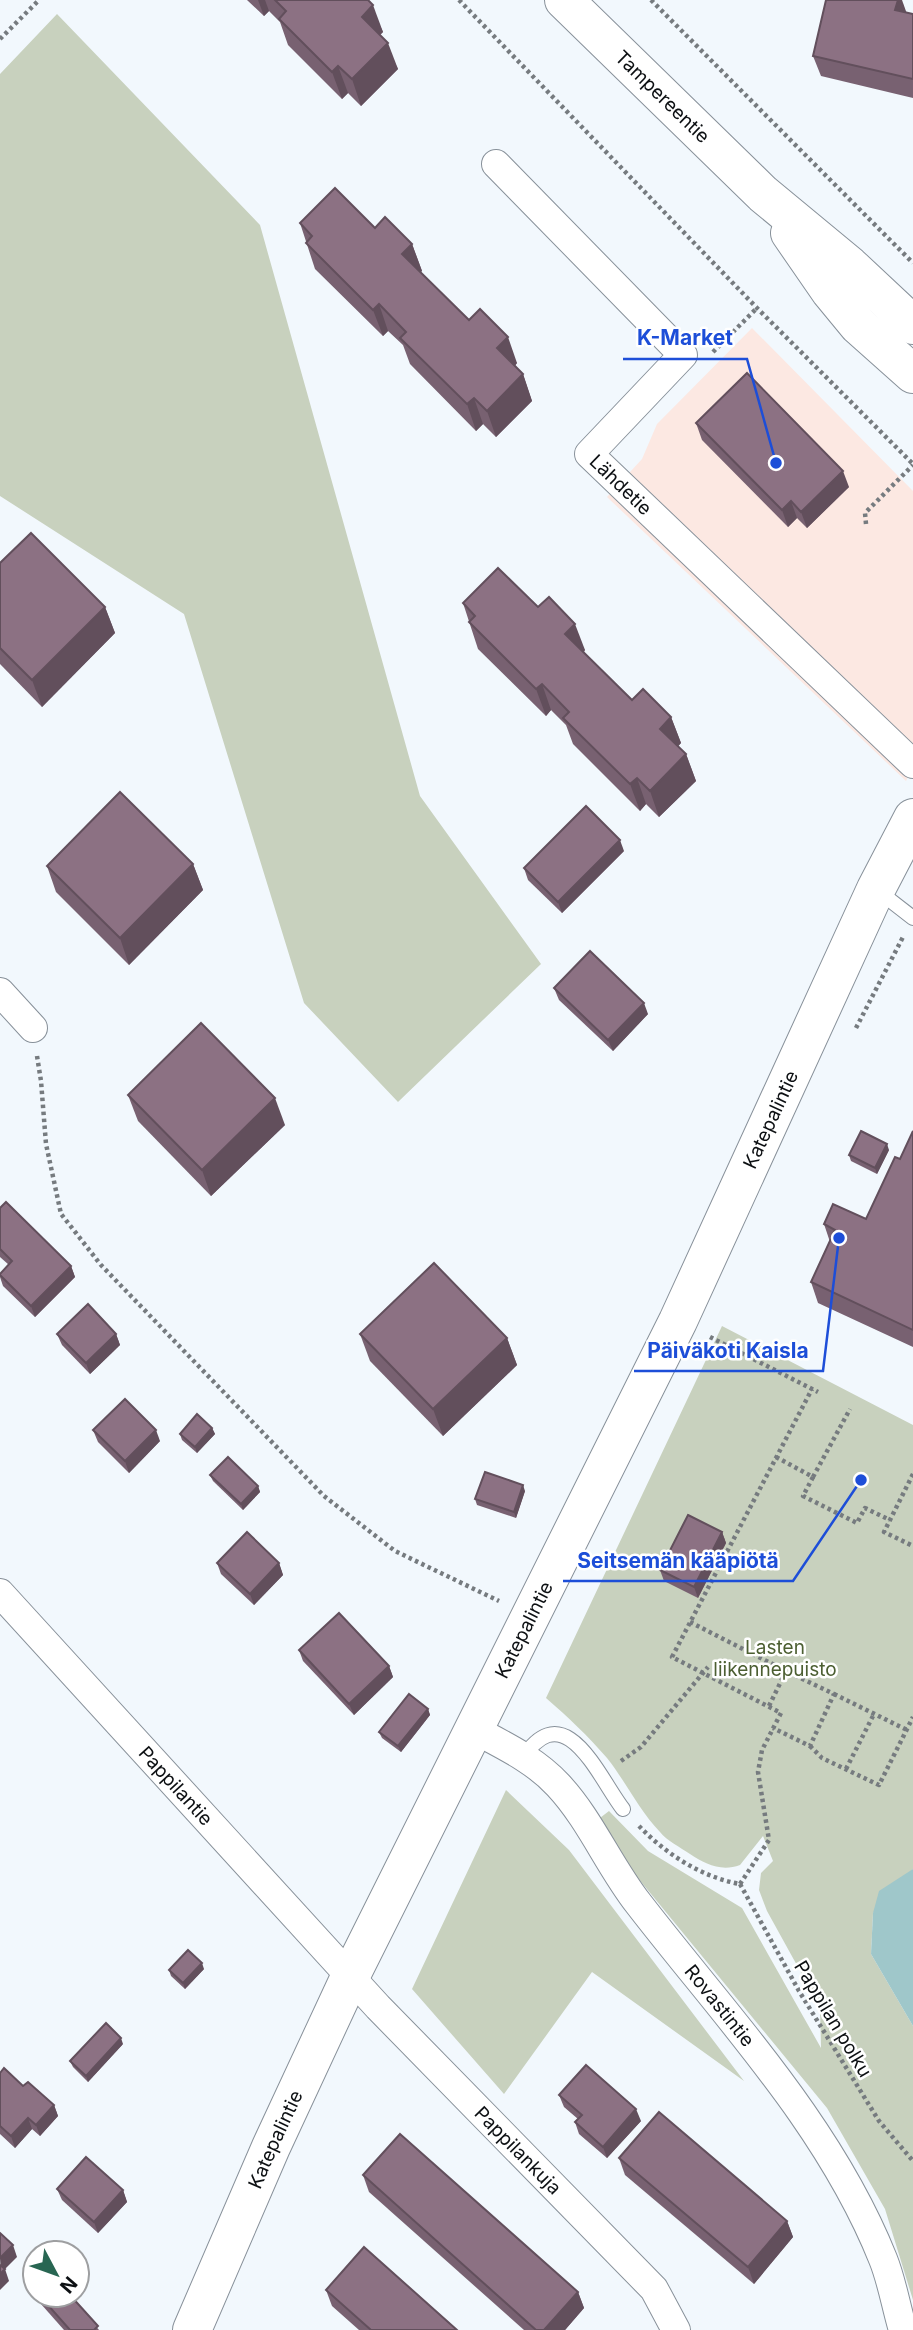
<svg xmlns="http://www.w3.org/2000/svg" width="913" height="2330" viewBox="0 0 913 2330" font-family="Inter,sans-serif">
<style>
.commercial{fill:#fce8e2}
.green{fill:#c8d1be}
.water{fill:#9fc7ca}
.lines{fill:none;stroke-linecap:round;stroke-linejoin:round}
.lane-casing{stroke:#88919a;stroke-width:16}
.street-casing{stroke:#88919a;stroke-width:30}
.secondary-casing{stroke:#88919a;stroke-width:40}
.path{stroke:#767b7f;stroke-width:4.5;stroke-dasharray:3.5 3.5;stroke-linecap:butt}
.lane{stroke:#fff;stroke-width:14}
.street{stroke:#fff;stroke-width:28}
.secondary{stroke:#fff;stroke-width:38}
.wall{fill:#786171}
.shaded-wall{fill:#624f5c}
.building{fill:#8c7183;stroke:#624f5c;stroke-width:2}
.labels{text-anchor:middle;dominant-baseline:central;stroke-width:5;stroke-linejoin:round;paint-order:stroke}
.street-label{font-size:19px;fill:#0d1013;stroke:#fff}
.park-label{font-size:19px;fill:#4c5f32;stroke:#fff}
.leader{fill:none;stroke:#1d4ed8;stroke-width:2.5}
.callout-dot{fill:#1d4ed8;stroke:#fff;stroke-width:2.5}
.callout-label{font-size:21px;text-anchor:middle;font-weight:bold;fill:#1d4ed8;stroke:#fff;stroke-width:5;stroke-linejoin:round;paint-order:stroke}
</style>
<rect width="100%" height="100%" fill="#f2f8fd"/>
<polygon class="commercial" points="752,328 913,491 913,767 906,781 607,497 642,459 657,424"/>
<g class="green">
<polygon points="57,14 260,225 420,796 541,964 398,1102 304,1003 184,614 0,496 0,74"/>
<path d="M722,1326L913,1425V1869L873,1913L871,1954L913,2026V2300L885,2209L827,2108L628,1866L596,1821L609,1811L648,1851L742,1908L821,2048L820,2007L767,1911L759,1890L761,1873L773,1861L763,1836L740,1865C721,1872 705,1864 690,1854C680,1847 667,1841 660,1832C639,1810 626,1782 607,1758C588,1736 568,1717 546,1698Z"/>
<polygon points="506,1790 569,1850 744,2081 592,1972 504,2094 412,1989"/>
</g>
<polygon class="water" points="913,1869 913,2026 871,1954 873,1913 879,1891"/>
<g class="lines">
<g class="lane-casing">
<g id="lane">
<polyline points="877,890 913,918"/>
<path d="M523,1758C565,1693 599,1778 623,1809"/>
</g>
</g>
<g class="street-casing">
<g id="street">
<path id="s1" d="M496,164L683,355L589,454L913,764"/>
<polyline points="0,992 33,1028"/>
<path id="s2" d="M0,1593L378,2007L654,2289L676,2330"/>
<path id="s3" d="M475,1730C503,1745 535,1760 558,1785C590,1819 609,1866 638,1903C725,2016 829,2124 883,2259C892,2281 896,2307 903,2330"/>
</g>
</g>
<g class="secondary-casing">
<g id="secondary">
<path id="s4" d="M564,0L763,194L850,266L913,325"/>
<polyline points="790,233 830,291 858,325 913,374"/>
<path id="s5" d="M192,2330L271,2147L350,1977L678,1321L876,889L913,818"/>
</g>
</g>
<g class="path">
<polyline points="459,0 757,308 913,464"/>
<polyline points="651,0 913,263"/>
<polyline points="0,39 39,0"/>
<polyline points="713,352 757,308"/>
<polyline points="866,524 865,513 913,465"/>
<polyline points="856,1028 903,937"/>
<polyline points="37,1056 41,1081 46,1144 61,1214 101,1265 324,1496 395,1551 499,1601"/>
<polyline points="710,1337 818,1392"/>
<polyline points="776,1457 813,1477 850,1409"/>
<polyline points="913,1474 884,1532 913,1546"/>
<polyline points="813,1477 803,1496 857,1523 865,1508 890,1520"/>
<polyline points="690,1622 786,1671"/>
<polyline points="834,1694 907,1730"/>
<polyline points="769,1706 786,1671 834,1694 810,1746 773,1728"/>
<polyline points="810,1746 822,1758 879,1785 913,1717"/>
<polyline points="621,1761 641,1747 708,1667"/>
<polyline points="846,1769 874,1714"/>
<path d="M639,1826C666,1854 701,1877 740,1884"/>
<polyline points="740,1884 769,1840 758,1772 762,1750 781,1713 672,1657 812,1389"/>
<polyline points="740,1884 799,1991 879,2121 913,2161"/>
</g>
<use href="#lane" class="lane"/>
<use href="#street" class="street"/>
<use href="#secondary" class="secondary"/>
</g>
<g class="wall">
<polygon points="247,0 368,0 383,32 380,35 398,69 361,106 348,93 342,99 288,45 280,22 269,11 264,16"/>
<polygon points="906,13 913,14 913,98 821,76 813,56"/>
<polygon points="300,223 375,228 412,244 422,271 420,272 469,320 517,363 515,366 523,374 532,401 496,437 483,424 476,431 410,364 403,345 388,331 383,336 315,269"/>
<polygon points="696,423 849,487 807,528 797,518 788,527 702,440"/>
<polygon points="0,563 105,607 115,633 42,707 0,664"/>
<polygon points="463,603 538,607 585,650 584,652 632,700 671,717 681,743 678,746 686,754 696,781 659,817 646,804 640,811 573,744 566,725 551,710 546,716 478,649"/>
<polygon points="624,851 562,913 528,880 524,868"/>
<polygon points="193,864 203,890 129,965 56,892 47,866"/>
<polygon points="554,988 648,1014 613,1051 559,1000"/>
<polygon points="128,1095 285,1125 211,1196 138,1121"/>
<polygon points="913,1131 913,1347 818,1303 811,1282 830,1242 824,1224 866,1219 900,1159"/>
<polygon points="889,1150 877,1174 851,1161 849,1155"/>
<polygon points="0,1208 71,1266 75,1277 35,1317 3,1286 0,1277 0,1274 9,1265 0,1257"/>
<polygon points="57,1334 116,1334 120,1345 90,1374 62,1345"/>
<polygon points="360,1334 507,1338 517,1365 443,1436 370,1361"/>
<polygon points="212,1428 215,1434 197,1453 182,1440 180,1434"/>
<polygon points="93,1430 160,1441 129,1473 98,1442"/>
<polygon points="210,1475 258,1486 260,1492 243,1510 213,1481"/>
<polygon points="525,1491 516,1518 477,1505 475,1499"/>
<polygon points="722,1532 726,1543 698,1598 664,1581 660,1570"/>
<polygon points="217,1563 279,1563 283,1575 254,1605 221,1574"/>
<polygon points="299,1650 389,1666 393,1677 354,1715 303,1661"/>
<polygon points="428,1709 430,1715 401,1752 382,1738 379,1732"/>
<polygon points="204,1969 185,1989 171,1976 169,1970"/>
<polygon points="123,2044 88,2082 73,2067 70,2061"/>
<polygon points="0,2073 23,2086 54,2105 58,2116 40,2136 32,2129 15,2148 0,2134"/>
<polygon points="559,2095 641,2121 607,2158 579,2134 575,2122 578,2119 564,2107"/>
<polygon points="619,2158 787,2221 793,2237 754,2284 625,2175"/>
<polygon points="363,2175 578,2292 584,2308 565,2330 524,2330 369,2192"/>
<polygon points="57,2189 123,2190 127,2202 98,2233 62,2200"/>
<polygon points="326,2290 457,2330 359,2330 332,2306"/>
<polygon points="37,2295 70,2295 99,2330 64,2330 41,2304"/>
</g>
<g class="shaded-wall">
<polygon points="258,0 265,0 269,11 264,16"/>
<polygon points="898,0 902,0 907,14 895,10"/>
<polygon points="373,5 383,32 371,43 362,17"/>
<polygon points="388,43 398,69 361,106 352,79"/>
<polygon points="338,66 348,93 342,99 332,72"/>
<polygon points="412,244 422,271 412,280 402,254"/>
<polygon points="379,304 388,331 383,336 373,310"/>
<polygon points="508,337 517,363 506,375 497,348"/>
<polygon points="523,374 532,401 496,437 487,411"/>
<polygon points="474,398 483,424 476,431 467,404"/>
<polygon points="843,471 849,487 807,528 801,512"/>
<polygon points="791,501 797,518 788,527 782,510"/>
<polygon points="105,607 115,633 42,707 32,680"/>
<polygon points="575,624 585,650 575,660 565,634"/>
<polygon points="542,684 551,710 546,716 536,689"/>
<polygon points="671,717 681,743 670,755 660,729"/>
<polygon points="686,754 696,781 659,817 650,791"/>
<polygon points="637,778 646,804 640,811 630,784"/>
<polygon points="620,840 624,851 562,913 558,902"/>
<polygon points="193,864 203,890 129,965 120,938"/>
<polygon points="644,1003 648,1014 613,1051 608,1040"/>
<polygon points="275,1098 285,1125 211,1196 202,1170"/>
<polygon points="887,1144 889,1150 877,1174 875,1168"/>
<polygon points="71,1266 75,1277 35,1317 31,1306"/>
<polygon points="116,1334 120,1345 90,1374 86,1363"/>
<polygon points="507,1338 517,1365 443,1436 433,1409"/>
<polygon points="212,1428 215,1434 197,1453 195,1447"/>
<polygon points="156,1430 160,1441 129,1473 125,1461"/>
<polygon points="523,1485 525,1491 516,1518 514,1512"/>
<polygon points="258,1486 260,1492 243,1510 241,1504"/>
<polygon points="722,1532 726,1543 698,1598 694,1587"/>
<polygon points="279,1563 283,1575 254,1605 250,1594"/>
<polygon points="389,1666 393,1677 354,1715 349,1704"/>
<polygon points="428,1709 430,1715 401,1752 398,1746"/>
<polygon points="202,1963 204,1969 185,1989 183,1983"/>
<polygon points="121,2038 123,2044 88,2082 86,2076"/>
<polygon points="54,2105 58,2116 40,2136 36,2125"/>
<polygon points="636,2109 641,2121 607,2158 603,2147"/>
<polygon points="28,2118 32,2129 15,2148 11,2136"/>
<polygon points="123,2190 127,2202 98,2233 94,2222"/>
<polygon points="787,2221 793,2237 754,2284 748,2267"/>
<polygon points="13,2245 17,2257 1,2273 0,2258"/>
<polygon points="5,2269 9,2281 0,2290 0,2274"/>
<polygon points="578,2292 584,2308 565,2330 544,2330"/>
</g>
<g class="building">
<polygon points="275,0 368,0 373,5 362,17 388,43 352,79 338,66 332,72 279,19 286,11"/>
<polygon points="826,0 898,0 895,10 913,14 913,79 813,56"/>
<polygon points="335,188 375,228 385,217 412,244 402,254 469,320 480,309 508,337 497,348 523,374 487,411 474,398 467,404 400,338 406,332 379,304 373,310 306,243 312,236 300,223"/>
<polygon points="747,373 843,471 801,512 791,501 782,510 696,423"/>
<polygon points="31,533 105,607 32,680 0,648 0,563"/>
<polygon points="498,568 538,607 549,597 575,624 565,634 632,700 643,689 671,717 660,729 686,754 650,791 637,778 630,784 563,718 569,712 542,684 536,689 469,622 475,616 463,603"/>
<polygon points="120,792 193,864 120,938 47,866"/>
<polygon points="586,806 620,840 558,902 524,868"/>
<polygon points="590,951 644,1003 608,1040 554,988"/>
<polygon points="201,1023 275,1098 202,1170 128,1095"/>
<polygon points="861,1131 887,1144 875,1168 849,1155"/>
<polygon points="913,1131 913,1330 811,1282 835,1230 824,1224 833,1204 866,1219 895,1157 900,1159"/>
<polygon points="6,1202 71,1266 31,1306 0,1275 0,1274 12,1261 0,1249 0,1208"/>
<polygon points="434,1263 507,1338 433,1409 360,1334"/>
<polygon points="88,1304 116,1334 86,1363 57,1334"/>
<polygon points="125,1399 156,1430 125,1461 93,1430"/>
<polygon points="197,1414 212,1428 195,1447 180,1434"/>
<polygon points="228,1457 258,1486 241,1504 210,1475"/>
<polygon points="485,1472 523,1485 514,1512 475,1499"/>
<polygon points="688,1515 722,1532 694,1587 660,1570"/>
<polygon points="247,1532 279,1563 250,1594 217,1563"/>
<polygon points="339,1613 389,1666 349,1704 299,1650"/>
<polygon points="409,1694 428,1709 398,1746 379,1732"/>
<polygon points="188,1950 202,1963 183,1983 169,1970"/>
<polygon points="106,2023 121,2038 86,2076 70,2061"/>
<polygon points="586,2065 636,2109 603,2147 575,2122 582,2115 559,2095"/>
<polygon points="4,2068 23,2086 28,2082 54,2105 36,2125 28,2118 11,2136 0,2126 0,2073"/>
<polygon points="659,2112 787,2221 748,2267 619,2158"/>
<polygon points="400,2134 578,2292 544,2330 536,2330 363,2175"/>
<polygon points="86,2157 123,2190 94,2222 57,2189"/>
<polygon points="0,2233 13,2245 0,2258"/>
<polygon points="364,2247 457,2330 371,2330 326,2290"/>
<polygon points="0,2265 5,2269 0,2274"/>
<polygon points="39,2295 70,2295 98,2326 94,2330 70,2330"/>
</g>
<g class="labels">
<g class="street-label">
<text stroke="none"><textPath href="#s4" startOffset="138">Tampereentie</textPath></text>
<text stroke="none"><textPath href="#s1" startOffset="448">Lähdetie</textPath></text>
<text stroke="none"><textPath href="#s5" startOffset="1342">Katepalintie</textPath></text>
<text stroke="none"><textPath href="#s5" startOffset="775">Katepalintie</textPath></text>
<text stroke="none"><textPath href="#s2" startOffset="261">Pappilantie</textPath></text>
<text stroke="none"><textPath href="#s3" startOffset="374">Rovastintie</textPath></text>
<text transform="translate(833 2019) rotate(59)">Pappilan polku</text>
<text stroke="none"><textPath href="#s5" startOffset="208">Katepalintie</textPath></text>
<text stroke="none"><textPath href="#s2" startOffset="761">Pappilankuja</textPath></text>
</g>
<g class="park-label">
<text x="775" y="1647">Lasten<tspan x="775" dy="22">liikennepuisto</tspan></text>
</g>
</g>
<path class="leader" d="M776 463L747 359H623M839 1238L823 1371H634M861 1480L793 1581H563"/>
<g class="callout-dot">
<circle cx="776" cy="463" r="7"/>
<circle cx="839" cy="1238" r="7"/>
<circle cx="861" cy="1480" r="7"/>
</g>
<g class="callout-label">
<text x="685" y="345">K-Market</text>
<text x="728" y="1358">Päiväkoti Kaisla</text>
<text x="678" y="1568">Seitsemän kääpiötä</text>
</g>
<g transform="translate(56 2274) rotate(131)"><circle r="33" fill="#ffffff" stroke="#9e9fa1" stroke-width="2"/>
<path d="M0-5L12 26L0 18L-12 26Z" fill="#286652"/>
<text y="-10" font-size="19" font-weight="bold" text-anchor="middle" fill="#0d1013">N</text>
</g>
</svg>
